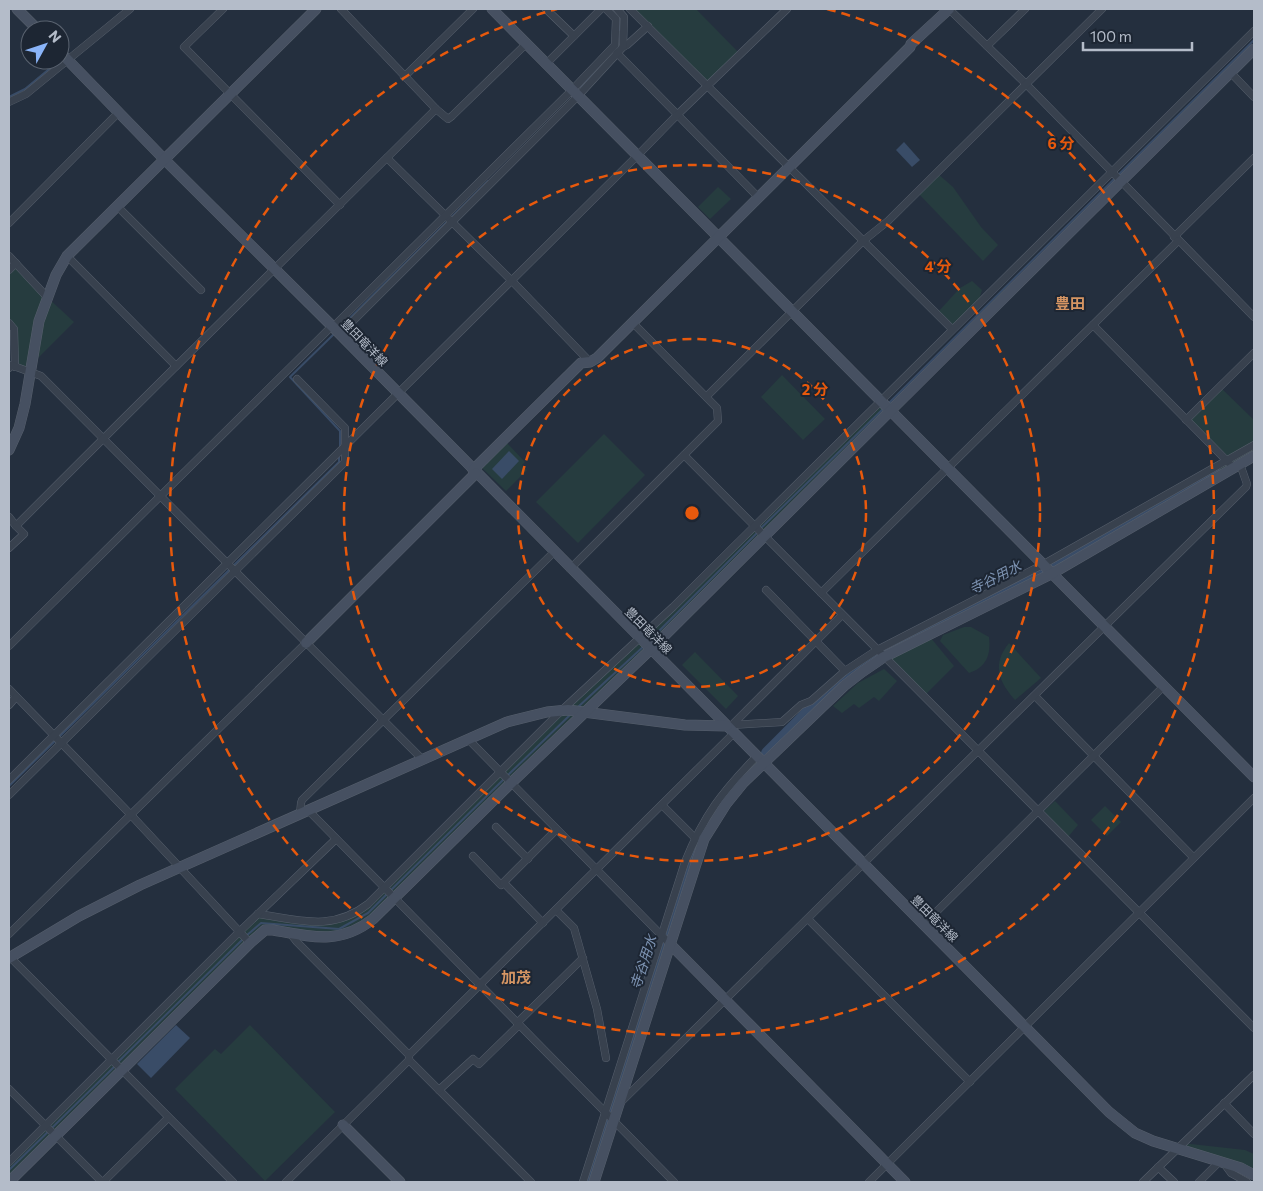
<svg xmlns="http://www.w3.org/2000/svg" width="1263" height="1191" viewBox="0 0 1263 1191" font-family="Commissioner,'Noto Sans JP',sans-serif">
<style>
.green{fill:#263c3f}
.water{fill:#394c67}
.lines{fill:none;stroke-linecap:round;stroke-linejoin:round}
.stream{stroke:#394c67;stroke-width:2}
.river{stroke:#394c67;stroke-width:12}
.street-casing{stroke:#565f6c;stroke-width:8}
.secondary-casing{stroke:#565f6c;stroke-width:11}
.street{stroke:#38414e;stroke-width:7}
.secondary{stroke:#465061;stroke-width:10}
.ring{fill:none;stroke:#e8590c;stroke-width:2.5;stroke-dasharray:9 6}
.labels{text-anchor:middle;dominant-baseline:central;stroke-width:4;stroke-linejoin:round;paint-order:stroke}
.street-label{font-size:12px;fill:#b4bcc9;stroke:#1d2633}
.water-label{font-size:14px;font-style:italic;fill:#7c92b1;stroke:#1d2633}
.quarter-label{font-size:15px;font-weight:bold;fill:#d59563;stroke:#1d2633}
.centre{fill:#e8590c;stroke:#1d2633;stroke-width:2.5}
.ring-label{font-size:15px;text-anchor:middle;font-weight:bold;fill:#e8590c;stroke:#1d2633;stroke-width:4;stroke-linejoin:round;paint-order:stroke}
</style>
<rect width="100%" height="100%" fill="#242f3e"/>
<g class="green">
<polygon points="631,9 696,9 740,54 709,84"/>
<polygon points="938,174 953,187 981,227 998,245 983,261 918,193"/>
<polygon points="718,187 731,199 710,219 698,207"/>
<polygon points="16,263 47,297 74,322 31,365 29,373 15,367 16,325 9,319 9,270"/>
<polygon points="972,281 982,290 978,303 955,326 947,324 938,312 960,288"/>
<polygon points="782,375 825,419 803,440 761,397"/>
<polygon points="1219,386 1254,420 1254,457 1053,573 884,657 801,728 717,817 698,857 594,1182 583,1182 691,848 712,807 757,756 843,676 869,657 1230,458 1186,420"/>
<polygon points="881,401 891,411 378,914 349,934 265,930 9,1182 9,1163 258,914 321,922 347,918 368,904"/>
<polygon points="604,434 645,475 578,543 536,502"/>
<polygon points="507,443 525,462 522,465 527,470 506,491 482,468"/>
<path d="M964,627H971L989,637C991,654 987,667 969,673L940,641L943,635Z"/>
<polygon points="930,637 954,666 925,695 888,658"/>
<path d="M1009,643L1041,678L1015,700C998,681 992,664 1009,643Z"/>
<polygon points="695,652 738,696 726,709 682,665"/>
<polygon points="884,669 897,681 879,701 874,697 859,708 854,704 842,713 833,706 858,683"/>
<polygon points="1055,801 1078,825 1068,837 1044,811"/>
<polygon points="1105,806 1121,822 1107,836 1091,820"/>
<polygon points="250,1025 335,1112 265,1181 175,1089 215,1049 221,1054"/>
<polygon points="1182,1143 1245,1150 1254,1154 1254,1171 1181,1150"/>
</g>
<g class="water">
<polygon points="904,142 920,160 912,167 896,150"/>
<polygon points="509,451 519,461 502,479 492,469"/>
<polygon points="176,1025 190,1038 151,1078 137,1064"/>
</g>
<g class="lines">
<g class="stream">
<polyline points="620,30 620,18"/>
<polyline points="606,60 620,45"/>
<polyline points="581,88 602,63"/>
<polyline points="9,97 25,89 60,60"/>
<polyline points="340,328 488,181"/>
<polyline points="335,333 290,377 340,431 340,448"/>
<polyline points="889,403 1254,40"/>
<polyline points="760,529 884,408"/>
<polyline points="233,566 339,462 339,455"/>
<polyline points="649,641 757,533"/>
<polyline points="578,707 644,646"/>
<polyline points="59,737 230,569"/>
<polyline points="508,775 571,714"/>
<polyline points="9,786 55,741"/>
<polyline points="390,891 504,779"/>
<polyline points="246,936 261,923 339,929 368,913 387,894"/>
<polyline points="118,1062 243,939"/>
<polyline points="9,1170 115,1066"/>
</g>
<g class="river">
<path d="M767,753C799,722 829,687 865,662L1040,572L1215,473"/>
<polyline points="587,1182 691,859 706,827"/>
</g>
<g class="street-casing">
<g id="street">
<polyline points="223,9 184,47 340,205"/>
<polyline points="341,9 436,109 448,119 452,116 526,44"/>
<polyline points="546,9 574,36"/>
<polyline points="630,9 952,329"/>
<polyline points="949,9 1026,84 1254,317"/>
<polyline points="987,46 1025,9"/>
<polyline points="623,47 627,45 648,26"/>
<polyline points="617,53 759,198"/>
<polyline points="546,64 601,9"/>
<polyline points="1231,73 1254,97"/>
<polyline points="404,77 473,9"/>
<polyline points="9,102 26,94 130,9"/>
<polyline points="387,158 512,281 590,362"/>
<polyline points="117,206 201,290"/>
<polyline points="9,223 119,112"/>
<polyline points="1174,237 1254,158"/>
<polyline points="9,256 47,297"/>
<polyline points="67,256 176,366"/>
<polyline points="9,270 16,263"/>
<polyline points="9,323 14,329 15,367"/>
<polyline points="1093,325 1230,464"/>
<polyline points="333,327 572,90 615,45 616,19 606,9"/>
<polyline points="340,334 578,96 623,47 624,17 617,9"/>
<polyline points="9,368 11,365 41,376 423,760"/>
<polyline points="707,396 863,241 888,221 1102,9"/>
<polyline points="1186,420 1254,353"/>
<polyline points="684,455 1254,1028"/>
<path d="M9,517L16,526C155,386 296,248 436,109"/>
<polyline points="9,548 24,534 16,526"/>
<polyline points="570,569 718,421 717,408 632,322"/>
<polyline points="766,590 845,671"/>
<polyline points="821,593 1178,241"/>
<polyline points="9,646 332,326"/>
<polyline points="9,689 131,815 250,943"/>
<polyline points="1035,696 1193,857"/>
<polyline points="9,705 16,697"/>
<polyline points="732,725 782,722 801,705 811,701 845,671 877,650 1044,564 1254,445"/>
<polyline points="731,726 842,615"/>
<polyline points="468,739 670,944"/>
<polyline points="9,780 638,155 676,116 787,9"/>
<polyline points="9,795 345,462 345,428 297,379"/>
<polyline points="662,805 695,838"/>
<polyline points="309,811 674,1182"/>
<polyline points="300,814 301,803 302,800 554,552"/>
<polyline points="496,827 528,859"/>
<polyline points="473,856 501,885 556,830"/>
<polyline points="504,883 543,923"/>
<polyline points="556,910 574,928 597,1009 606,1058"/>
<path d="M258,914C299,920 332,932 368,904L561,711L673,607L1254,31"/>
<polyline points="808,919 970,1082"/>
<polyline points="923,925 1164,686"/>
<polyline points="290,933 297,942 409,1055"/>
<polyline points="9,934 306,643"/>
<polyline points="9,956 233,1182"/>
<polyline points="517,1023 583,958"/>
<polyline points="409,1060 531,1182"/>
<polyline points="9,1089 102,1182"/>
<polyline points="439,1090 473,1059 479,1064 519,1025"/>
<polyline points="621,1102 1246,487 1247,484 1240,464"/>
<polyline points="1224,1103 1254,1134"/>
<polyline points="9,1162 236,935 336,839"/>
<polyline points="1223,1162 1231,1173 1247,1182"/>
<polyline points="1158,1167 1174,1182"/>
<polyline points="103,1182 168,1118"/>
<polyline points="286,1182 409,1060 409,1055 734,733"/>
<path d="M583,1182L685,862C704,815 722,792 757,756"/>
<polyline points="869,1182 1254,798"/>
<polyline points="1143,1182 1254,1075"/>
<polyline points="1199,1182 1220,1161"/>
</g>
</g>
<g class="secondary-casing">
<g id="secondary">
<polyline points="17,9 38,30"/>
<polyline points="492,9 1254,777"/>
<polyline points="60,52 164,159 332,326 1109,1112 1135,1133 1153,1141 1241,1168 1254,1175"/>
<polyline points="9,450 19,428 25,404 39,321 56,275 67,256 316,9"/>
<polyline points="473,470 581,363 590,362 597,358 910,47 911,44 949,9"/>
<polyline points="306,643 476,473"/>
<polyline points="670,944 905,1182"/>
<polyline points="9,958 79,916 140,885 507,722 547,712 568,710 685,725 727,726"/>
<polyline points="343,1125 400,1182"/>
<path d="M9,1182L250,943L265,930H273C312,937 340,945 373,919L510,784L651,649L1254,49"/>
<polyline points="594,1182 704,839 726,804 743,783 844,686 862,672 884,657 1053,573 1254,456"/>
</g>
</g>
<use href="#street" class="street"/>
<use href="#secondary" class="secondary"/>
</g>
<g class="ring">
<circle cx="692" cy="513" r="174"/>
<circle cx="692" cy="513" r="348"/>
<path d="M827 9A522 522 0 1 1 557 9"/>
</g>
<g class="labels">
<g class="street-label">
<text transform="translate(365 342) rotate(46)">豊田竜洋線</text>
<text transform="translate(649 630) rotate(45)">豊田竜洋線</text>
<text transform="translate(935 918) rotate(45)">豊田竜洋線</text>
</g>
<g class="water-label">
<text transform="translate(995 577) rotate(-27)">寺谷用水</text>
<text transform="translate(643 962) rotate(-72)">寺谷用水</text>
</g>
<g class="quarter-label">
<text x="1070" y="303">豊田</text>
<text x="516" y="977">加茂</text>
</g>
</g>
<circle cx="692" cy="513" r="8" class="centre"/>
<g class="ring-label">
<text x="1061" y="149">6 分</text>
<text x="938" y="272">4 分</text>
<text x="815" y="395">2 分</text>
</g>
<rect width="1263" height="1191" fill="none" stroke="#b4bcc9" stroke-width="20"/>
<g transform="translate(45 45) rotate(50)"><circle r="24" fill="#1d2633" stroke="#59626f"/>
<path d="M0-4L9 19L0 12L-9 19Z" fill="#8ab4f8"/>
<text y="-8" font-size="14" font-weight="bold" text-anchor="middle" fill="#b4bcc9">N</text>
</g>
<path d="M1083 42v8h109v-8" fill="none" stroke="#b4bcc9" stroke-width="2.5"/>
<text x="1090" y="42" font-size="15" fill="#b4bcc9" stroke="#1d2633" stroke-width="4" paint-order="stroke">100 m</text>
</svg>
